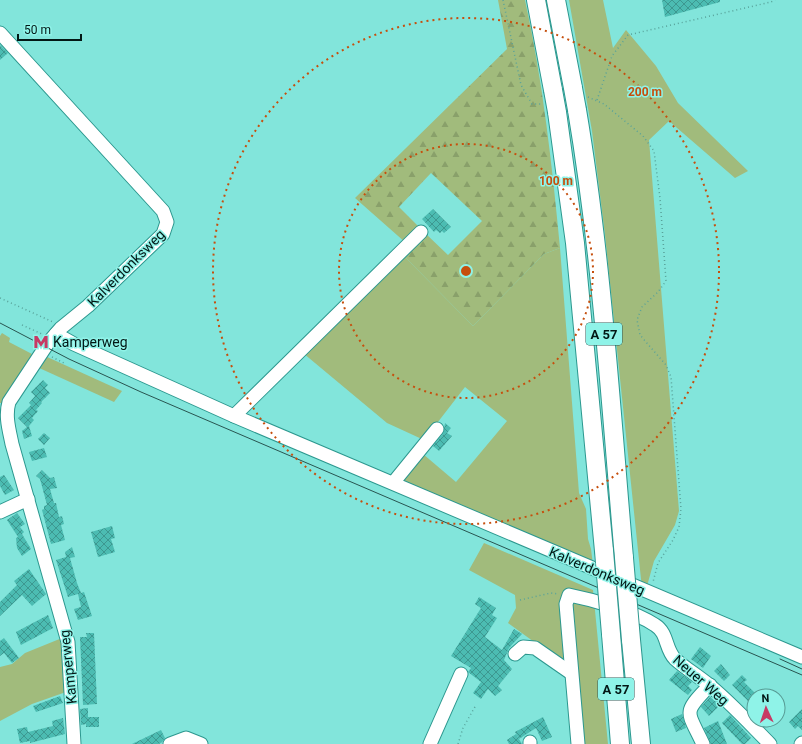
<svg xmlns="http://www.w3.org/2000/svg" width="802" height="744" viewBox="0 0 802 744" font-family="Roboto,sans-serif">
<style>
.grass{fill:#a1bb7c}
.forest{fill:url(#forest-firs)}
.building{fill:url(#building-cross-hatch)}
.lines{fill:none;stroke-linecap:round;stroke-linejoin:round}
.minor-casing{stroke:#2c988f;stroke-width:15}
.highway-casing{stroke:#2c988f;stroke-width:20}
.path{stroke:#58a29a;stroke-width:1.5;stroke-dasharray:1 3;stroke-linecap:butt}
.minor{stroke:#fff;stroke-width:13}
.highway{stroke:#fff;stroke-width:18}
.tram{stroke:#285450;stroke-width:1}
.highway-bridge-casing{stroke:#2c988f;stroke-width:20;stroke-linecap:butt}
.highway-bridge{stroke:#fff;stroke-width:18}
.ring{fill:none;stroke:#c64f0d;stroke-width:2;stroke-dasharray:2 4}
.labels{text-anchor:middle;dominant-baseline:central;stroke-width:3;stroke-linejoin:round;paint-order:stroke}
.shield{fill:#8ff3e8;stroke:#2c5954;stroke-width:1}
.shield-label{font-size:13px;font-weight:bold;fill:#021715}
.street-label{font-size:14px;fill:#021715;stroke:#8ff3e8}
.poi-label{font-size:14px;fill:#021715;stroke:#8ff3e8;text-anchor:start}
.centre{fill:#c64f0d;stroke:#8ff3e8;stroke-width:2}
.ring-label{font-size:12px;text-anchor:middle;font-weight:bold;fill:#c64f0d;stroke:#8ff3e8;stroke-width:3;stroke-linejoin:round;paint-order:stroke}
</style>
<defs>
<pattern id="forest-firs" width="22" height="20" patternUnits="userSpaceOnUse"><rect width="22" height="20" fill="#a1bb7c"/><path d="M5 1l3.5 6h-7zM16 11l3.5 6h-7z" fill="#89a06a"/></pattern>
<pattern id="building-cross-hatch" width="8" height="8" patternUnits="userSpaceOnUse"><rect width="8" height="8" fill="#4cbcb2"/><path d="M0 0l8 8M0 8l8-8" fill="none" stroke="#3d9890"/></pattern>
</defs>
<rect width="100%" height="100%" fill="#82e5db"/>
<g class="grass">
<polygon points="569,0 603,0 613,48 626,30 656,66 678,103 748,171 735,178 669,121 649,140 679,511 675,525 654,561 647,586 642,586 641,579 605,235 592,131"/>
<polygon points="560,248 579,493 586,509 588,539 591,549 593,565 402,482 402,480 423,454 456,482 507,421 465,387 424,440 387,423 303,353 402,254 473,326 544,254"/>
<polygon points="2,333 10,338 9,342 32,354 4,403 0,403 0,336"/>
<polygon points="45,356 122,391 114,402 37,367"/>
<polygon points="484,543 593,590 608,744 581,744 574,671 508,623 516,608 515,595 469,570"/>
<polygon points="62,638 66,692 32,704 0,721 0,667 12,664 25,653"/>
</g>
<path class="forest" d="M498,0H525C543,82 552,165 560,248L544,254L473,326L402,254L424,232L448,255L482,221L431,173L399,207L421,229L406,243L355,198L507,49Z"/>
<g class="building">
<polygon points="662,0 720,0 720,2 665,17"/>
<polygon points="0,45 8,53 0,60"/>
<polygon points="433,209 451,227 444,233 442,231 440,233 436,230 434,232 422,219"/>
<polygon points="43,380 48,385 45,388 50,393 41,402 42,403 36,410 38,411 32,418 34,420 29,426 32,436 24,439 22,431 27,427 18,418 31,405 29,403 35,396 31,392"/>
<polygon points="445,423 451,428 447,433 452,436 439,451 433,446 443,434"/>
<polygon points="44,433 50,438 44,445 38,439"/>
<polygon points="44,448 47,457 32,461 29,452"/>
<polygon points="42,470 50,478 54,477 57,488 50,489 54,503 56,503 59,517 62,516 64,524 61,525 65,540 51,544 42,510 44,509 44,506 47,505 40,479 36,476"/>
<polygon points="4,475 14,490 5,495 0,486 0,477"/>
<polygon points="17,513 25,524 20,527 24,532 22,534 31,549 22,556 17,548 16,538 18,537 7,520"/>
<polygon points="112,526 115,538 111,539 115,552 98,557 91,532"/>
<polygon points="72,547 75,557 70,558 77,583 81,593 84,592 92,616 78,620 74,609 81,607 78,594 68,597 56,560 66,557 65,552"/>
<polygon points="29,569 46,594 32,606 22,595 0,616 0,602 17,585 14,581"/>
<polygon points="479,597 496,608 492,615 497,618 485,637 502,650 514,629 522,634 509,648 504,660 512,669 498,686 502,690 495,696 488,689 481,699 473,693 481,682 468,672 471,668 451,656 481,608 475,604"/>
<polygon points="48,615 53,628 21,645 16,632"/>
<polygon points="86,633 94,633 97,704 83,705 80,637 87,637"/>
<polygon points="4,638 19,658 12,663 4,653 0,656 0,641"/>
<polygon points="700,647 711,656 703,668 691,659"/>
<polygon points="721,664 730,675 724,681 714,671"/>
<polygon points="677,671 692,682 688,686 692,690 688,695 669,680"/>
<polygon points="742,675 747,680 744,682 754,692 754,707 732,685"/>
<polygon points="60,696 63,703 36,712 33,706"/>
<polygon points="710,697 720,705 709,716 701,707"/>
<polygon points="88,708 88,717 99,717 99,727 86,727 86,724 81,725 80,709"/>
<polygon points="802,709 802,730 798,726 795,729 789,722"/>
<polygon points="682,714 686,728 676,732 671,719"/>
<polygon points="730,715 751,738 745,744 742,744 722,723"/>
<polygon points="543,717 552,737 542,741 536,728 519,739 515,732"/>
<polygon points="63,718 65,734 30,743 30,741 20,743 17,729 27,727 28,732 53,726 52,721"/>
<polygon points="718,721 727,744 711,744 704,728"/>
<polygon points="161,730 165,738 162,742 159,744 132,744"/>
<polygon points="516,734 522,744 509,744 507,740"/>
</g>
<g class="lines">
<g class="minor-casing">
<g id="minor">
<path d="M0,33L163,211L167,222L163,234L88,306L61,328L48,343L9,402C5,416 9,429 12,444L68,642L74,744"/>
<polyline points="56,334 74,344 234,416 802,657"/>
<polyline points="234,416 421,232"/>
<polyline points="393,483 437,429"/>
<polyline points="0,512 28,499"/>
<polyline points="515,654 523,647 535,648 571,673"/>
<polyline points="170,744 186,738 201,744"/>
<polyline points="430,744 461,674"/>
<polyline points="530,744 530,742"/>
<path d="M578,744L566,604L569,595C594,600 634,611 655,625C668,633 665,649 675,659C685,668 698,676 709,685C731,703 750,724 770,744"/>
<path d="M703,744C687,710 682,714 710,685"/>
<polyline points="801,744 802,743"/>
</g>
</g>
<g class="highway-casing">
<g id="highway">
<polyline points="536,0 553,90"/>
<polyline points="556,0 573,88"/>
<path d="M577,110C602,258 611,409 624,558"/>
<polyline points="557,112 575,243 604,551"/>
<polyline points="611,634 620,744"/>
<polyline points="631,640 641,744"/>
</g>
</g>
<g class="path">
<polyline points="503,0 521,85 532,104 541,104"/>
<polyline points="588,97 604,104 643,136 654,151 660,198 666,281 658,292 642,307 637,320 640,335 666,365 671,377 681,509 679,527 673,540 658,563 653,582"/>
<polyline points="597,100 612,56 628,35 771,2 775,0"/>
<polyline points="0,298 53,322"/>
<polyline points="22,325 42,334"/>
<polyline points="52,357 66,364"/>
<polyline points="520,600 551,593 559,594"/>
<polyline points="458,744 463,728 476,705"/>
</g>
<use href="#minor" class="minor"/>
<use href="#highway" class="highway"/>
<g class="tram">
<polyline points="0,323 69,359 141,392 802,675"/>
<polyline points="780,659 802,669"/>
</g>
<g class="highway-bridge-casing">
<g id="highway-bridge">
<polyline points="573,88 577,110"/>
<polyline points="553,90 557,112"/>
<polyline points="604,551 611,634"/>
<polyline points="624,558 631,640"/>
</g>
</g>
<use href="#highway-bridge" class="highway-bridge"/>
</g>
<g class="ring">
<circle cx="466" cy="271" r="127"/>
<circle cx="466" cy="271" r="253"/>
</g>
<defs>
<g id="metro-bare" transform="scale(1.2)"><path d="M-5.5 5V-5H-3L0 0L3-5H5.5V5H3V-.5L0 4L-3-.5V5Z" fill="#c73964" stroke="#8ff3e8" stroke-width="2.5" paint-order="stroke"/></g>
</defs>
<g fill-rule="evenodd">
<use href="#metro-bare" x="41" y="342"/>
</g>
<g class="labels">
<g class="shield">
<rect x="586" y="323" width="36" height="22" rx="3"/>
<rect x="598" y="678" width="36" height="22" rx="3"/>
</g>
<g class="shield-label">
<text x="604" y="334">A 57</text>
<text x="616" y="689">A 57</text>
</g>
<g class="street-label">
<text transform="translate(126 268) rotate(-45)">Kalverdonksweg</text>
<text transform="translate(597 571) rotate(23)">Kalverdonksweg</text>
<text transform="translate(68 667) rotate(-96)">Kamperweg</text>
<text transform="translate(701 680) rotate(41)">Neuer Weg</text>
</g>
<g class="poi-label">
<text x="53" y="342">Kamperweg</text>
</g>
</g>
<circle cx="466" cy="271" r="6" class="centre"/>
<g class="ring-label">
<text x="645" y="96">200 m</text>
<text x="556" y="185">100 m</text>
</g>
<g transform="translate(766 708) rotate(357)"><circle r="19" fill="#8ff3e8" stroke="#579b94"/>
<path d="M0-3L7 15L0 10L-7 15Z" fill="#c73964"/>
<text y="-6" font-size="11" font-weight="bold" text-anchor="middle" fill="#021715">N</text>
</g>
<path d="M18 34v6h63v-6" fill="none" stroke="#021715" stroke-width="2"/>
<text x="24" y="34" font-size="12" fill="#021715" stroke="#8ff3e8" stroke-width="3" paint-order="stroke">50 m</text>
</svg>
